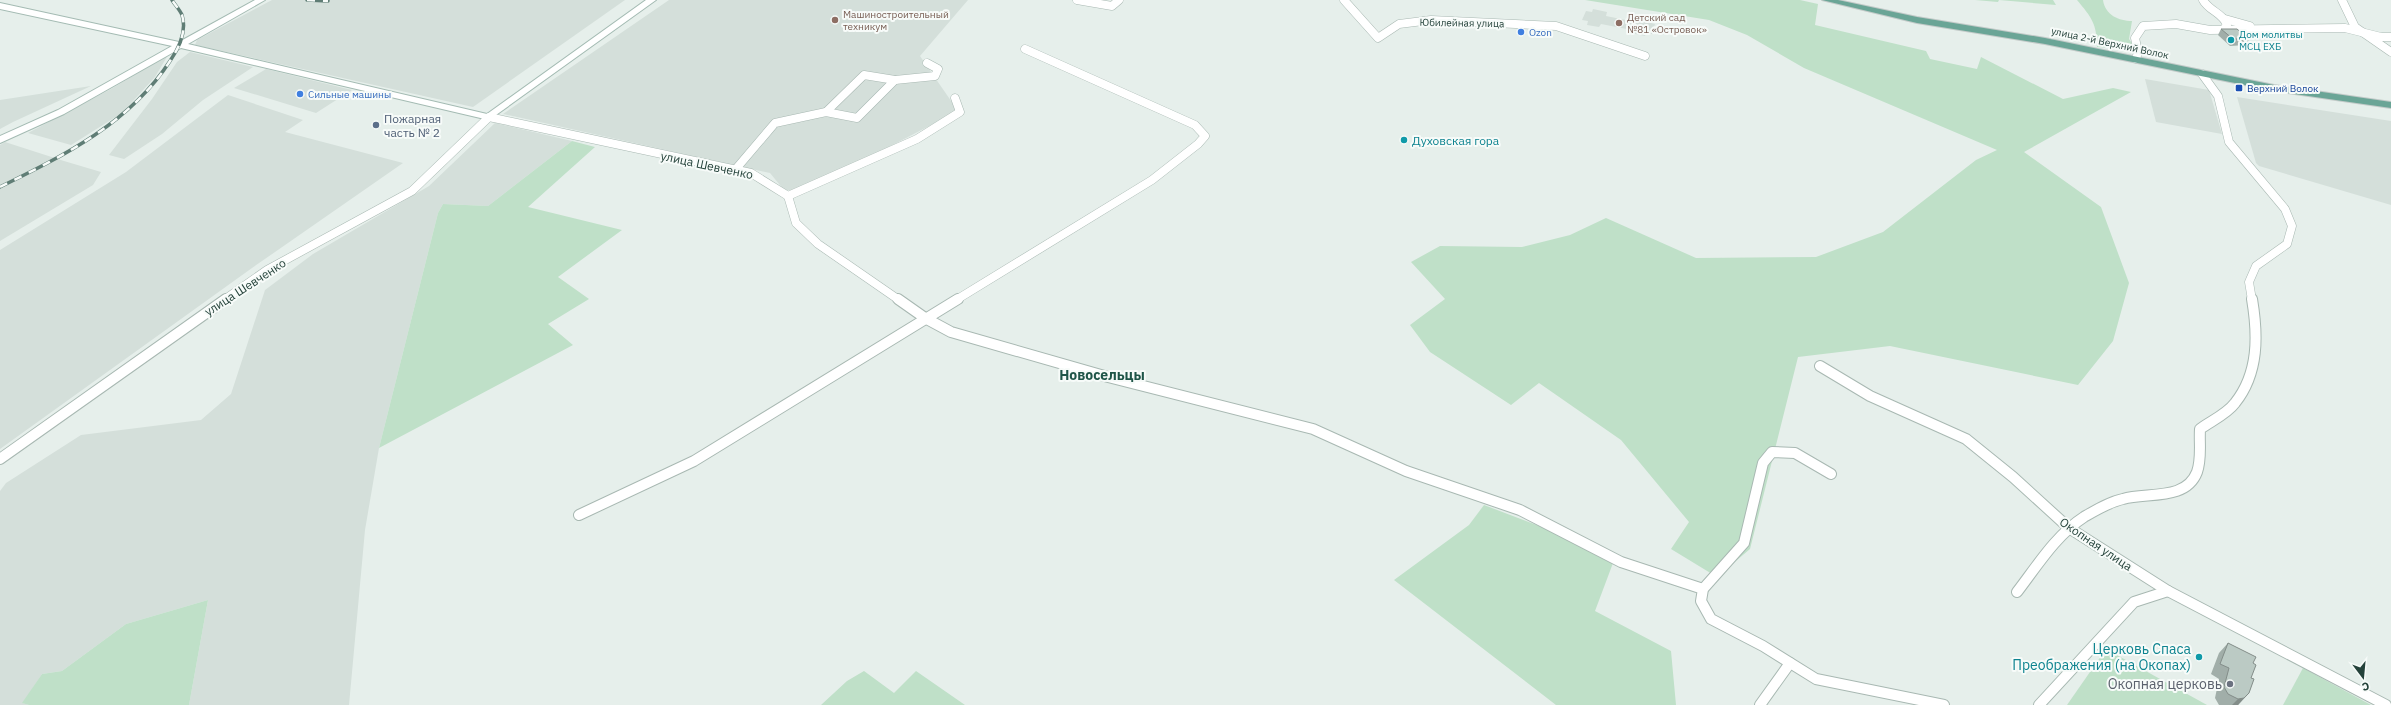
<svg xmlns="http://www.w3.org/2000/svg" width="2391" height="705" viewBox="0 0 2391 705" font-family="'IBM Plex Sans',sans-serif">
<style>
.built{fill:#d4dfda}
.green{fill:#bfe0c8}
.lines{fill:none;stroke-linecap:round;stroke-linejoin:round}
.street-far1-casing{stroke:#a8b8b2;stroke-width:9}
.street-casing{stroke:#a8b8b2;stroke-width:12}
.secondary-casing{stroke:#a4bbb3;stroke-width:2}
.primary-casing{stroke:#c2cac8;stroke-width:2}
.street-far1{stroke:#fff;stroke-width:8}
.street{stroke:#fff;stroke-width:10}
.secondary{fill:#fff;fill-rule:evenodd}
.primary{fill:#6aa596;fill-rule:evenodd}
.rail-casing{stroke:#5f7d75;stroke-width:3.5}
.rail{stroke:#f7fbf9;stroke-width:2.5;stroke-dasharray:8;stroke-linecap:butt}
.wall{fill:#a1aea9}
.shaded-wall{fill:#838d89}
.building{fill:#bbcac4;stroke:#838d89}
.education-dot{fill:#8d6e63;stroke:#f7fbf9;stroke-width:1.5}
.shop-dot{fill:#3f7fe0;stroke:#f7fbf9;stroke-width:1.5}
.culture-dot{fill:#0f9aa8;stroke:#f7fbf9;stroke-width:1.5}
.transit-dot{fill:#1a4fb4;stroke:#f7fbf9;stroke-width:1.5}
.service-dot{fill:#5c6f8a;stroke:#f7fbf9;stroke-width:1.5}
.worship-dot{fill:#6b7280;stroke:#f7fbf9;stroke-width:1.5}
.labels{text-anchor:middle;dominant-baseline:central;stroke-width:4;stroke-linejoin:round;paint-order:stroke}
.far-education-label{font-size:10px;fill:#785e54;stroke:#f7fbf9;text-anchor:start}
.far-street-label{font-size:10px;fill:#24423a;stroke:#f7fbf9}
.far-shop-label{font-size:10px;fill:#366cbe;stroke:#f7fbf9;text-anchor:start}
.far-culture-label{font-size:10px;fill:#0d838f;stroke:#f7fbf9;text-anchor:start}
.far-transit-label{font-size:10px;fill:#164399;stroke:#f7fbf9;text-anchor:start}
.service-label{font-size:12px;fill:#4e5e75;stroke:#f7fbf9;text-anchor:start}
.culture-label{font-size:12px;fill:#0d838f;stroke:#f7fbf9;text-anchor:start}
.street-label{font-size:12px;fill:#24423a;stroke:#f7fbf9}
.quarter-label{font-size:14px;font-weight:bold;fill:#1f5548;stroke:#f7fbf9}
.near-culture-label{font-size:14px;fill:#0d838f;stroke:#f7fbf9;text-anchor:end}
.near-worship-label{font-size:14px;fill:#5b616d;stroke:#f7fbf9;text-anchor:end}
</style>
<rect width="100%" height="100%" fill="#e6efeb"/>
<g class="built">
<polygon points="272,0 625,0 473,107 195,45 197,40"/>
<polygon points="669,0 968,0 920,56 958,111 804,191 784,190 770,173 503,114"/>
<polygon points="1593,9 1607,12 1606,16 1631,21 1633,17 1647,20 1647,22 1655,24 1652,34 1646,33 1645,36 1631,33 1632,30 1601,24 1599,27 1587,25 1588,21 1582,20 1586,11 1592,12"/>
<polygon points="190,52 253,67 203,100 162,134 124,159 109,155 152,99 177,62"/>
<polygon points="168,55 155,77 122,113 71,145 28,133 111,89"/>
<polygon points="266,69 352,90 316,113 234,88"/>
<polygon points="2145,79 2209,90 2222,134 2156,122"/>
<polygon points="91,86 13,122 0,129 0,100"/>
<polygon points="228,95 303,120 285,132 403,163 252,268 0,449 0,250 126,172"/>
<polygon points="2237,97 2391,121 2391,205 2259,166 2256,163"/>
<polygon points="495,123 572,141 488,206 443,204 438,213 379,448 365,530 349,705 189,705 208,600 126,624 62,671 42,674 23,703 29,705 0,705 0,491 6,483 81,435 201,420 231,394 265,290 313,254 429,186"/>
<polygon points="5,142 64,161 101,172 93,185 0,241 0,145"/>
</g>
<g class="green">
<polygon points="1585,0 1800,0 1818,4 1815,25 1926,51 1930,59 1977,69 1981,57 2063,99 2113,88 2131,92 2024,152 2101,207 2129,283 2113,341 2078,385 1890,346 1798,357 1750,549 1717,577 1671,549 1689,522 1621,440 1539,383 1511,405 1430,352 1410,325 1445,299 1411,262 1440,246 1522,247 1570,235 1606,218 1696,258 1816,257 1883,232 1976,160 1997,150 1804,68 1747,35 1709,20"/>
<polygon points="1975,0 2053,0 2056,5 1999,0 1998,2"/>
<path d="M2077,0H2103C2105,15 2119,21 2132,21L2129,39L2136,49L2097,47C2097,23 2091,17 2077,0Z"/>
<polygon points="572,141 595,147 528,207 622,230 558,277 589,299 548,324 573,345 379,448 438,213 443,204 488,206"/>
<polygon points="1484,505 1616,555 1595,611 1671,651 1676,705 1556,705 1394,580 1469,525"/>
<polygon points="208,600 189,705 29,705 22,703 42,674 62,671 126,624"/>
<polygon points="2106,649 2207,705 2067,705"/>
<polygon points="2303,668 2371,705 2283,705"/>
<polygon points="864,671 894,693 916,671 965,705 821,705 847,681"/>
</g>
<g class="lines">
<g class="street-far1-casing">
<g id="street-far1">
<polyline points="1077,0 1112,6 1119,0"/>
<polyline points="1344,0 1378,38 1399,24 1431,20 1556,26 1645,56"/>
<path d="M2203,0C2209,11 2223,13 2227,25L2223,30"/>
<polyline points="2342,0 2355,27 2391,52"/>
<polyline points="2225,19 2250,26"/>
<polyline points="2136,59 2138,52 2135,38 2143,26 2176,24 2210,30 2345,28 2381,37 2391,37"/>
<polyline points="2202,74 2218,96 2229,142 2285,209 2292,226 2287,244 2256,266 2249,282 2252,300"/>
<polyline points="826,112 864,75 895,80"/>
<polyline points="735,170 775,123 826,112 857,118 895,80 935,76 938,69 927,63"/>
<polyline points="788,196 796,223 818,244 899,300"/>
<polyline points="224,300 267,270 412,191 489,117 751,173 788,196 917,139 960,112 955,98"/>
<polyline points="956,300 1152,180 1198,144 1205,136 1195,125 1025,49"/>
</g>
</g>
<g class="street-casing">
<g id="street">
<polyline points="898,299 925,318 951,332 1108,377 1313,429 1406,471 1520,510 1621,562 1703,589"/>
<polyline points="1820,366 1870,396 1966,439 2013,477 2069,528 2168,591 2386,705"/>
<polyline points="0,459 226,299"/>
<polyline points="1831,474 1795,453 1772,452 1763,463 1744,543 1703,589 1701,601 1711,619 1763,646 1816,679 1944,705"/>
<polyline points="579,515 694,461 958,299"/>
<path d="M2017,592C2037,566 2056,535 2084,517C2096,510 2109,502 2123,499C2147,492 2186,501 2197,472C2202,458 2199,443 2200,429C2211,421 2227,414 2235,403C2259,373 2258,335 2252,299"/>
<polyline points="1760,705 1790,663"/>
<polyline points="2039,705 2134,602 2168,591"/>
</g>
</g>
<g class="secondary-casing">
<polygon id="secondary" points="255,0 265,0 188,44 487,114 646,0 656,0 489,120 181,48 64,114 0,143 0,136 58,110 172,46 0,9 0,3 179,42"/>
</g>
<g class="primary-casing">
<polygon id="primary" points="1822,0 1838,0 1917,17 2045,38 2274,85 2391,102 2391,108 2274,91 2045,44 1917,23"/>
</g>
<use href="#street-far1" class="street-far1"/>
<use href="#street" class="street"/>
<use href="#secondary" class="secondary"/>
<use href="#primary" class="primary"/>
<g class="rail-casing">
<g id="rail">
<polyline points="307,0 328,1"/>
<path d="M0,187C65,155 130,123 170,61C179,48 187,31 182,15C180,10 175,5 172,0"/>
</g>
</g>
<use href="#rail" class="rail"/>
</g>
<g class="wall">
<polygon points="2221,29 2249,39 2246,45 2230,46 2218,35"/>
<polygon points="2228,643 2253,663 2249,693 2238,705 2219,705 2215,698 2219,679 2211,674 2219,653"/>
</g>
<polygon class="shaded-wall" points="2249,693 2238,705 2232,705 2238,699"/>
<g class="building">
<polygon points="2221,29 2237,29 2249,39 2233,39"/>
<polygon points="2228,643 2256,657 2253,663 2256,665 2251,678 2254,679 2249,693 2244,698 2238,699 2228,694 2224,687 2229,668 2220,664"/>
</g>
<g class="education-dot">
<circle cx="835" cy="20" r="4"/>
<circle cx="1619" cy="23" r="4"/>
</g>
<g class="shop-dot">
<circle cx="1521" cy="32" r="4"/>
<circle cx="300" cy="94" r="4"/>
</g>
<g class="culture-dot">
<circle cx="2231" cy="40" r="4"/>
<circle cx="1404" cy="140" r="4"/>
<circle cx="2199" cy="657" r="4"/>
</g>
<rect class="transit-dot" x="2235" y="84" width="8" height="8" rx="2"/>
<circle class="service-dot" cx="376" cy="125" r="4"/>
<circle class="worship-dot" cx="2230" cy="684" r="4"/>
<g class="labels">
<g class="far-education-label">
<text x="843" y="14">Машиностроительный<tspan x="843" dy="12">техникум</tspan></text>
<text x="1627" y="17">Детский сад<tspan x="1627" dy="12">№81 «Островок»</tspan></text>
</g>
<g class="far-street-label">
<text transform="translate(1462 23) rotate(1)">Юбилейная улица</text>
<text transform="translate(2110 43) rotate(12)">улица 2-й Верхний Волок</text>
</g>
<g class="far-shop-label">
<text x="1529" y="32">Ozon</text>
<text x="308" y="94">Сильные машины</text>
</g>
<g class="far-culture-label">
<text x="2239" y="34">Дом молитвы<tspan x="2239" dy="12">МСЦ ЕХБ</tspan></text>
</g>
<g class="far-transit-label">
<text x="2247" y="88">Верхний Волок</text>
</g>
<g class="service-label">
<text x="384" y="118">Пожарная<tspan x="384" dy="14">часть № 2</tspan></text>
</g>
<g class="culture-label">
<text x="1412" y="140">Духовская гора</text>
</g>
<g class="street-label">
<text transform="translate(707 165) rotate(12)">улица Шевченко</text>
<text transform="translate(245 287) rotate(-33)">улица Шевченко</text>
<text transform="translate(2096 544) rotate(34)">Окопная улица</text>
</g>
<g class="quarter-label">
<text x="1102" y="375">Новосельцы</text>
</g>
<g class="near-culture-label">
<text x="2191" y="649">Церковь Спаса<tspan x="2191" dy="16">Преображения (на Окопах)</tspan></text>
</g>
<g class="near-worship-label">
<text x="2222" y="684">Окопная церковь</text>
</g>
</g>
<g transform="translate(2363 677) rotate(164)" stroke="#f7fbf9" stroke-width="3" paint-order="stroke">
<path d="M0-3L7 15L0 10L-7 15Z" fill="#24423a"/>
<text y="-6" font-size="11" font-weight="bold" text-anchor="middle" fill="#24423a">С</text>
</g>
</svg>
